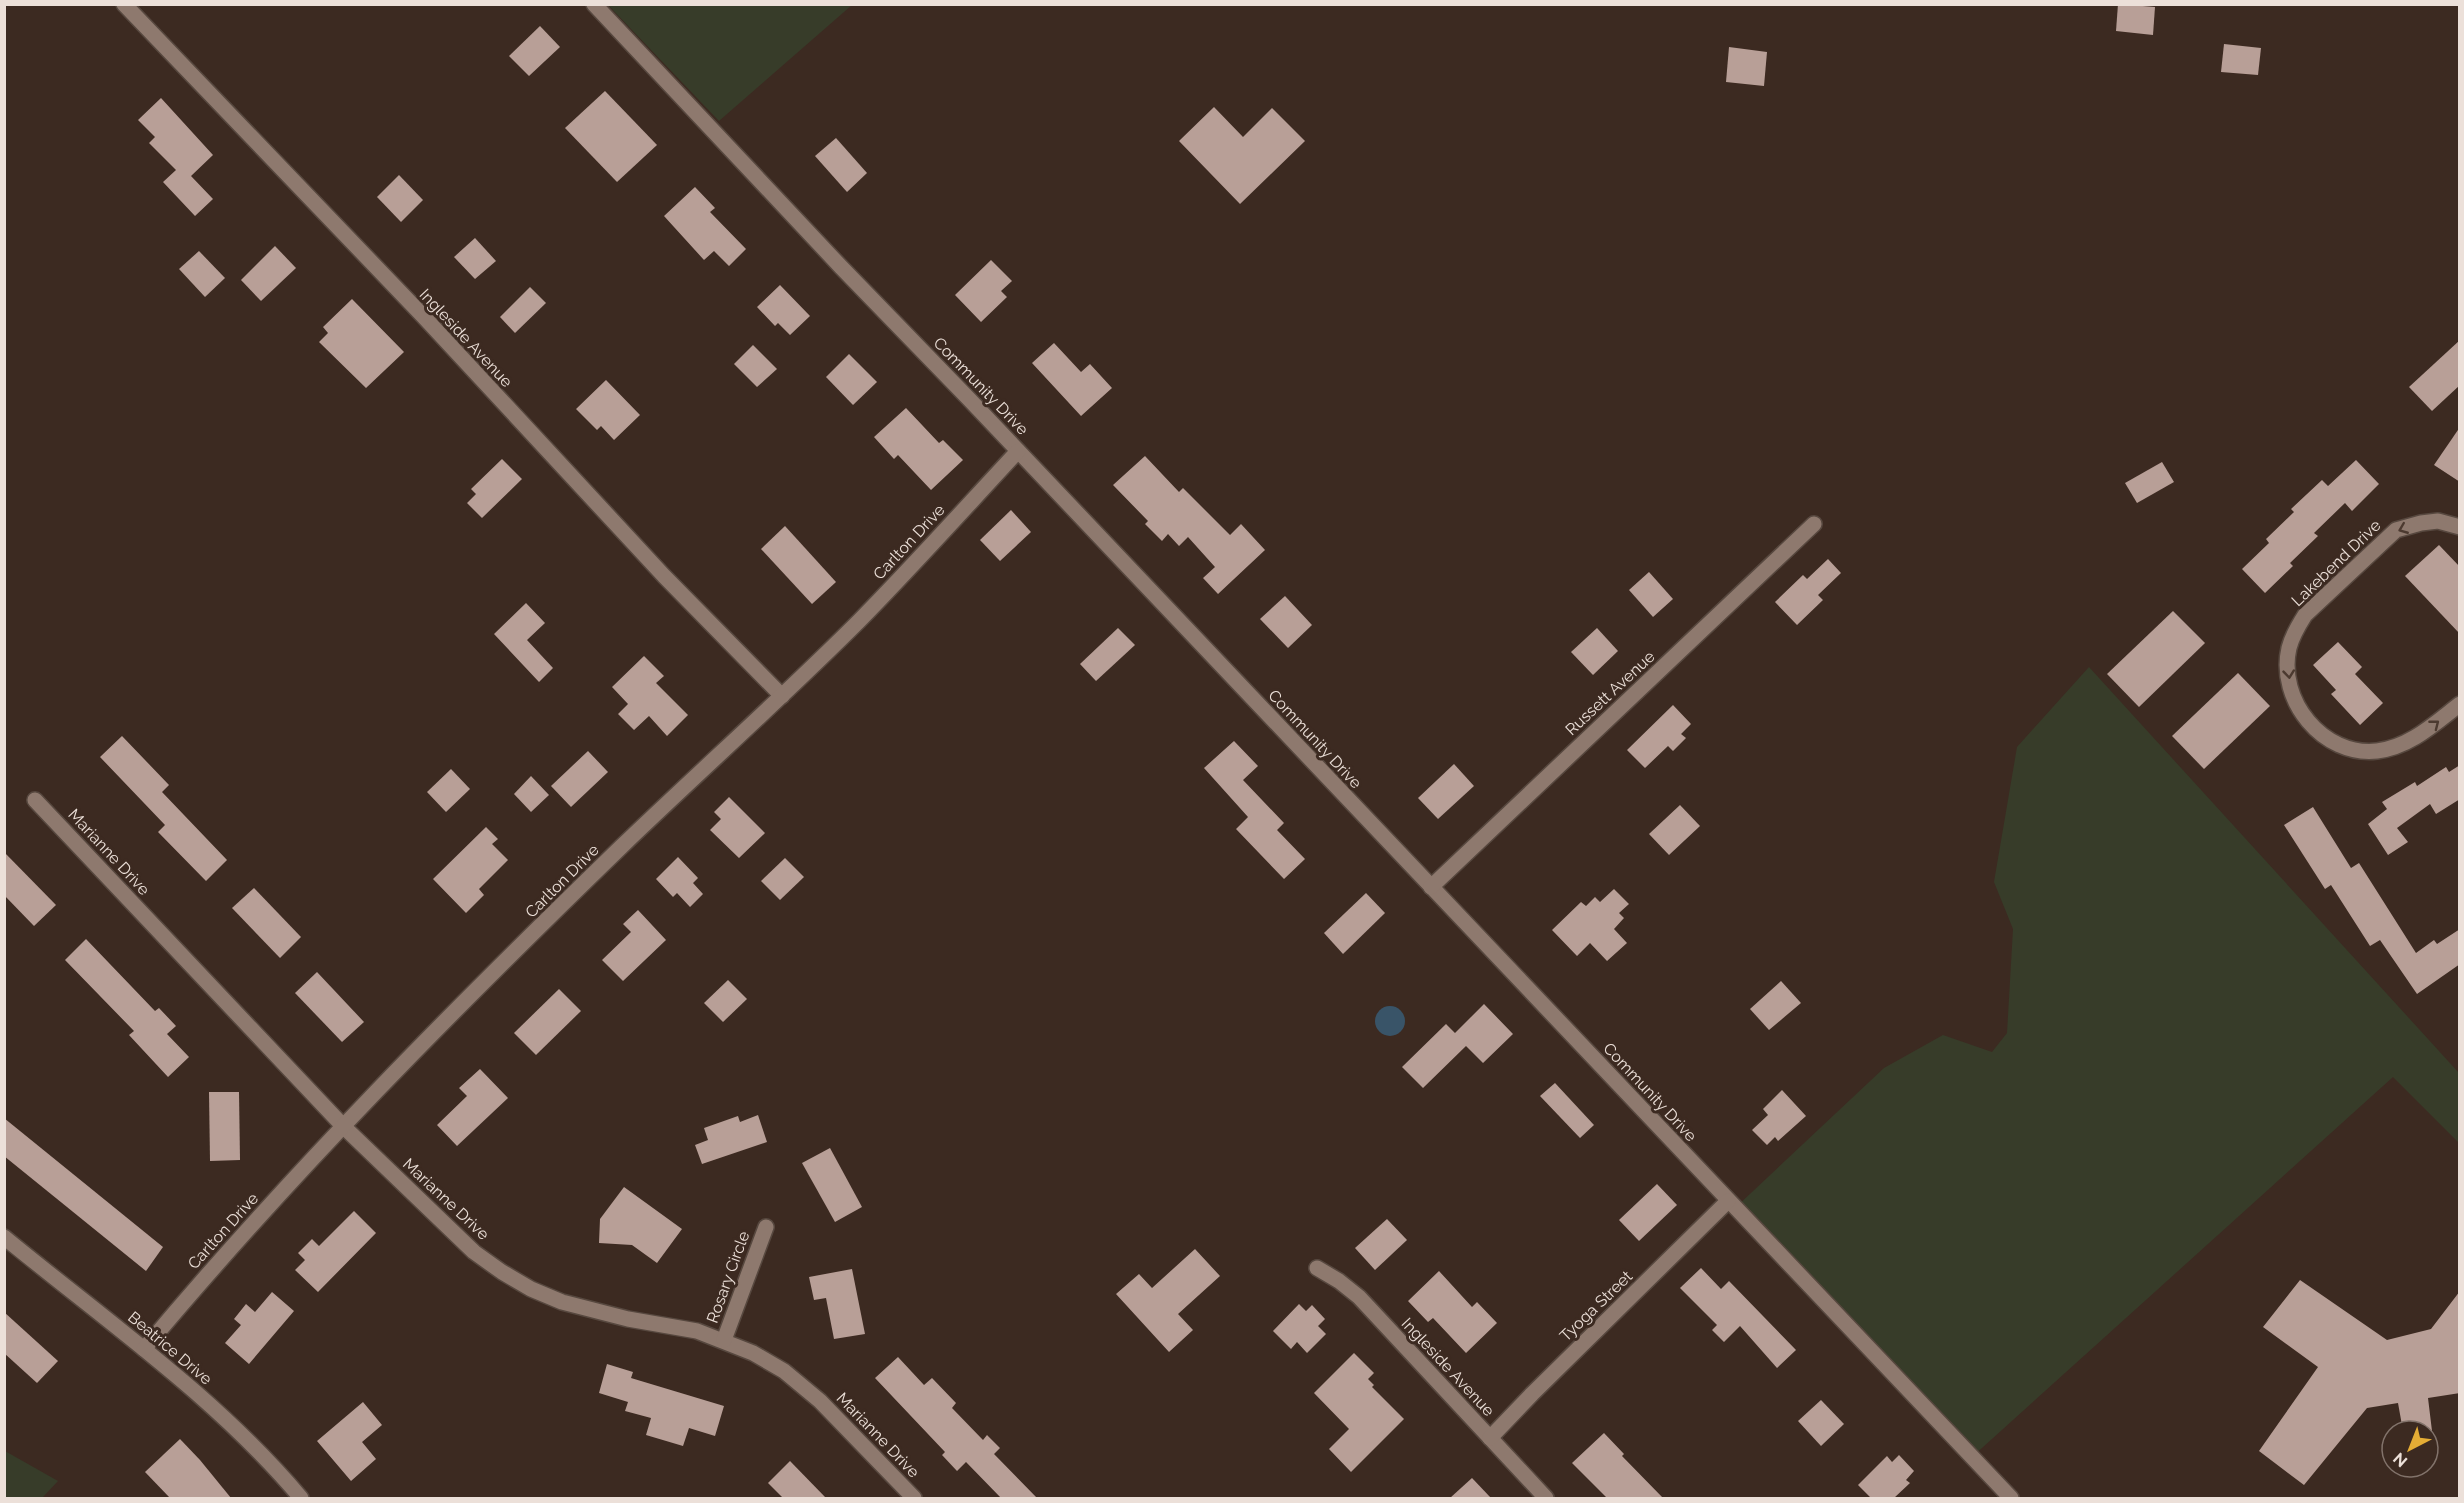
<svg xmlns="http://www.w3.org/2000/svg" width="2464" height="1503" viewBox="0 0 2464 1503" font-family="Raleway,sans-serif">
<style>
.green{fill:#373c29}
.water{fill:#395468}
.building{fill:#b89f97}
.lines{fill:none;stroke-linecap:round;stroke-linejoin:round}
.minor-casing{stroke:#57483f;stroke-width:18}
.minor{stroke:#8e796e;stroke-width:15}
.oneway{stroke:#4c3a30}
.labels{text-anchor:middle;dominant-baseline:central;stroke-width:6;stroke-linejoin:round;paint-order:stroke}
.street-label{font-size:16px;fill:#ece0d9;stroke:#3c2a21}
</style>
<rect width="100%" height="100%" fill="#3c2a21"/>
<g class="green">
<polygon points="608,5 852,5 719,121"/>
<polygon points="2089,667 2459,1073 2459,1143 2393,1077 1972,1457 1735,1208 1884,1068 1943,1035 1992,1052 2007,1033 2013,929 1994,882 2017,747"/>
<polygon points="5,1451 58,1481 42,1498 5,1498"/>
</g>
<circle class="water" cx="1390" cy="1021" r="15"/>
<g class="building">
<polygon points="2118,4 2155,7 2153,35 2116,31"/>
<polygon points="540,26 560,47 529,76 509,56"/>
<polygon points="2224,44 2261,48 2258,75 2221,72"/>
<polygon points="1729,47 1767,52 1764,86 1726,82"/>
<polygon points="605,91 657,145 617,182 565,128"/>
<polygon points="161,98 213,155 191,176 213,199 195,216 163,182 176,170 149,143 155,137 138,120"/>
<polygon points="1214,107 1243,137 1272,108 1305,141 1240,204 1179,141"/>
<polygon points="836,138 867,173 847,192 815,156"/>
<polygon points="399,175 423,200 401,222 377,197"/>
<polygon points="695,187 715,208 710,212 746,249 729,266 714,251 704,260 664,216"/>
<polygon points="475,238 496,261 475,279 454,257"/>
<polygon points="275,246 296,268 261,301 241,280"/>
<polygon points="199,251 225,278 205,297 179,269"/>
<polygon points="991,260 1012,281 1001,291 1007,297 981,322 955,295"/>
<polygon points="780,285 810,316 790,335 778,323 775,326 757,307"/>
<polygon points="530,287 546,303 515,333 500,317"/>
<polygon points="352,299 404,352 366,388 319,342 328,333 323,327"/>
<polygon points="2460,340 2460,385 2432,411 2409,387"/>
<polygon points="1054,343 1081,372 1090,364 1112,388 1081,416 1032,363"/>
<polygon points="753,345 777,369 757,387 734,364"/>
<polygon points="849,354 877,382 853,405 826,377"/>
<polygon points="606,380 640,415 614,440 601,426 597,430 576,409"/>
<polygon points="906,408 939,443 943,440 963,460 931,490 898,455 894,459 874,437"/>
<polygon points="2460,427 2460,482 2434,465"/>
<polygon points="1145,456 1179,492 1183,488 1230,535 1241,524 1265,550 1218,594 1203,578 1215,567 1188,537 1179,546 1168,534 1162,541 1145,524 1148,521 1113,485"/>
<polygon points="502,459 522,479 482,518 467,503 476,494 471,489"/>
<polygon points="2356,460 2379,484 2352,511 2345,503 2314,533 2318,536 2290,563 2293,566 2265,593 2242,569 2269,543 2266,539 2294,512 2291,509 2322,480 2328,486"/>
<polygon points="2162,462 2174,482 2137,503 2125,483"/>
<polygon points="1011,510 1031,532 1000,561 980,540"/>
<polygon points="785,526 836,582 812,604 761,549"/>
<polygon points="2439,545 2460,567 2460,634 2405,576"/>
<polygon points="1828,559 1841,573 1818,595 1823,600 1797,625 1775,602 1803,575 1807,579"/>
<polygon points="1649,572 1673,599 1653,617 1629,590"/>
<polygon points="1285,596 1312,625 1288,648 1260,619"/>
<polygon points="526,603 545,623 527,640 553,668 539,682 494,634"/>
<polygon points="2173,611 2205,643 2139,707 2107,674"/>
<polygon points="1118,628 1135,645 1096,681 1080,664"/>
<polygon points="1597,628 1618,651 1593,675 1571,652"/>
<polygon points="2338,642 2362,667 2355,674 2383,703 2360,725 2331,694 2336,690 2313,665"/>
<polygon points="644,656 664,676 656,683 688,715 667,736 649,716 634,730 618,714 628,704 612,687"/>
<polygon points="2238,673 2270,706 2204,769 2172,736"/>
<polygon points="1673,705 1691,724 1681,734 1686,738 1673,751 1668,746 1645,768 1627,750"/>
<polygon points="122,736 169,785 162,792 227,860 206,881 158,832 165,825 100,757"/>
<polygon points="1234,741 1258,766 1243,780 1284,823 1277,830 1305,859 1284,879 1236,829 1248,817 1204,768"/>
<polygon points="588,751 608,772 571,807 551,786"/>
<polygon points="1454,764 1474,786 1438,819 1418,798"/>
<polygon points="2460,765 2460,799 2436,814 2430,804 2397,828 2408,842 2388,855 2368,824 2387,809 2382,802 2415,782 2417,786 2446,767 2449,772"/>
<polygon points="451,769 470,789 446,812 427,792"/>
<polygon points="531,776 549,795 531,812 514,794"/>
<polygon points="729,797 765,833 739,858 710,830 721,819 714,812"/>
<polygon points="1680,805 1700,826 1669,855 1649,834"/>
<polygon points="2313,807 2351,868 2359,863 2416,953 2434,940 2437,944 2460,929 2460,964 2417,994 2380,940 2370,946 2331,885 2325,889 2284,825"/>
<polygon points="486,827 498,839 492,844 508,860 479,889 484,895 466,913 433,879"/>
<polygon points="4,852 56,905 34,926 4,895"/>
<polygon points="678,857 698,878 693,883 703,894 690,907 677,893 673,897 656,879"/>
<polygon points="785,858 804,877 780,900 761,881"/>
<polygon points="254,888 301,937 280,958 232,908"/>
<polygon points="1614,889 1629,904 1619,913 1624,918 1614,929 1627,943 1607,961 1590,943 1577,956 1552,930 1581,902 1586,906 1595,897 1600,902"/>
<polygon points="1366,893 1385,913 1343,954 1324,933"/>
<polygon points="638,910 666,940 623,981 602,960 631,932 623,924"/>
<polygon points="86,939 155,1011 159,1008 176,1026 167,1034 189,1057 168,1077 129,1035 134,1031 65,960"/>
<polygon points="317,972 364,1022 342,1042 295,993"/>
<polygon points="728,980 747,999 723,1022 704,1003"/>
<polygon points="1781,981 1801,1003 1769,1030 1750,1009"/>
<polygon points="559,989 581,1011 536,1055 514,1033"/>
<polygon points="1484,1004 1513,1034 1483,1063 1466,1046 1423,1088 1402,1067 1446,1024 1455,1033"/>
<polygon points="480,1069 508,1098 457,1146 437,1125 467,1096 459,1088"/>
<polygon points="1555,1083 1594,1125 1580,1138 1540,1096"/>
<polygon points="1782,1090 1806,1116 1778,1141 1775,1137 1767,1145 1752,1130 1768,1115 1763,1109"/>
<polygon points="209,1092 239,1092 240,1160 210,1161"/>
<polygon points="758,1115 767,1142 702,1164 695,1145 708,1140 704,1128 738,1116 740,1122"/>
<polygon points="4,1118 163,1247 146,1271 4,1156"/>
<polygon points="830,1148 862,1207 835,1222 802,1163"/>
<polygon points="1657,1184 1677,1205 1639,1241 1619,1220"/>
<polygon points="624,1187 682,1229 657,1263 632,1245 599,1243 600,1219"/>
<polygon points="354,1211 376,1233 318,1292 295,1270 305,1260 298,1253 312,1239 319,1246"/>
<polygon points="1387,1219 1407,1240 1375,1270 1355,1248"/>
<polygon points="1195,1249 1220,1276 1178,1314 1193,1330 1169,1352 1116,1294 1139,1274 1152,1288"/>
<polygon points="1701,1268 1721,1289 1729,1281 1796,1350 1777,1368 1740,1326 1724,1342 1712,1330 1717,1325 1680,1288"/>
<polygon points="852,1269 865,1334 834,1339 826,1298 814,1300 809,1277"/>
<polygon points="1439,1271 1472,1307 1477,1302 1497,1323 1466,1353 1433,1318 1428,1322 1408,1301"/>
<polygon points="2300,1280 2387,1340 2431,1329 2460,1291 2460,1393 2428,1398 2432,1431 2403,1431 2398,1403 2367,1408 2304,1485 2259,1451 2318,1367 2263,1327"/>
<polygon points="272,1292 294,1311 249,1364 225,1343 241,1325 234,1319 246,1304 255,1312"/>
<polygon points="1299,1304 1306,1311 1312,1305 1325,1319 1318,1326 1326,1334 1307,1353 1297,1342 1291,1349 1273,1331"/>
<polygon points="4,1312 58,1361 37,1383 4,1353"/>
<polygon points="1354,1353 1374,1373 1368,1379 1374,1385 1372,1387 1404,1419 1351,1472 1329,1449 1349,1429 1314,1393"/>
<polygon points="898,1357 924,1385 932,1378 956,1403 952,1408 983,1440 987,1435 1000,1448 994,1454 1037,1498 1001,1498 966,1462 957,1471 942,1455 945,1452 875,1378"/>
<polygon points="607,1364 633,1372 631,1378 724,1406 715,1436 689,1428 683,1446 646,1435 651,1418 625,1411 628,1402 599,1393"/>
<polygon points="1821,1400 1844,1424 1821,1446 1798,1421"/>
<polygon points="363,1402 382,1425 362,1442 376,1459 351,1481 317,1441"/>
<polygon points="1604,1433 1624,1454 1622,1456 1663,1498 1607,1498 1572,1463"/>
<polygon points="180,1439 200,1460 231,1498 170,1498 145,1472"/>
<polygon points="1899,1455 1914,1471 1906,1480 1910,1483 1894,1498 1871,1498 1858,1485 1887,1456 1892,1462"/>
<polygon points="790,1461 826,1498 783,1498 768,1483"/>
<polygon points="1472,1478 1491,1498 1450,1498"/>
</g>
<g class="lines">
<g class="minor-casing">
<g id="minor">
<polyline points="124,4 424,317 664,576 782,696"/>
<polyline points="594,4 841,267 969,399 2011,1498"/>
<path d="M2460,527L2438,521L2421,523L2396,530L2305,615C2298,626 2292,636 2289,648C2277,700 2323,757 2377,751C2410,747 2434,724 2460,704"/>
<polyline points="35,800 344,1127 474,1252 502,1272 531,1289 562,1302 628,1319 697,1331 753,1353 784,1371 820,1401 914,1498"/>
<polyline points="1431,887 1814,524"/>
<path d="M4,1237C106,1321 216,1397 301,1498"/>
<polyline points="1317,1268 1339,1281 1359,1297 1546,1498"/>
<polyline points="724,1340 766,1227"/>
<path d="M144,1349C292,1172 456,1007 621,847C700,771 782,698 859,621C913,566 965,508 1018,451"/>
<polyline points="1490,1438 1532,1394 1728,1201"/>
</g>
</g>
<use href="#minor" class="minor"/>
</g>
<defs><path id="oneway-chevron" d="M-2-3.5L2.5 0L-2 3.5" fill="none" stroke-width="1.6" stroke-linecap="round" stroke-linejoin="round" transform="scale(1.5)"/></defs>
<g class="oneway">
<use href="#oneway-chevron" transform="translate(2403 529) rotate(158)"/>
<use href="#oneway-chevron" transform="translate(2289 674) rotate(84)"/>
<use href="#oneway-chevron" transform="translate(2435 724) rotate(-38)"/>
</g>
<g class="labels">
<g class="street-label">
<text transform="translate(466 338) rotate(47)">Ingleside Avenue</text>
<text transform="translate(981 386) rotate(46)">Community Drive</text>
<text transform="translate(909 542) rotate(-47)">Carlton Drive</text>
<text transform="translate(2336 563) rotate(-44)">Lakebend Drive</text>
<text transform="translate(1610 693) rotate(-43)">Russett Avenue</text>
<text transform="translate(1315 739) rotate(47)">Community Drive</text>
<text transform="translate(109 852) rotate(47)">Marianne Drive</text>
<text transform="translate(562 881) rotate(-45)">Carlton Drive</text>
<text transform="translate(1650 1092) rotate(47)">Community Drive</text>
<text transform="translate(446 1199) rotate(43)">Marianne Drive</text>
<text transform="translate(223 1231) rotate(-48)">Carlton Drive</text>
<text transform="translate(728 1277) rotate(-70)">Rosary Circle</text>
<text transform="translate(1596 1306) rotate(-44)">Tyoga Street</text>
<text transform="translate(170 1348) rotate(40)">Beatrice Drive</text>
<text transform="translate(1448 1367) rotate(47)">Ingleside Avenue</text>
<text transform="translate(878 1435) rotate(46)">Marianne Drive</text>
</g>
</g>
<rect width="2464" height="1503" fill="none" stroke="#ece0d9" stroke-width="12"/>
<g transform="translate(2410 1449) rotate(222)"><circle r="28" fill="#3c2a21" stroke="#82736b" stroke-width="1.5"/>
<path d="M0-4.5L10 22L0 15L-10 22Z" fill="#e5ad35"/>
<text y="-9" font-size="16" font-weight="bold" text-anchor="middle" fill="#ece0d9">N</text>
</g>
</svg>
